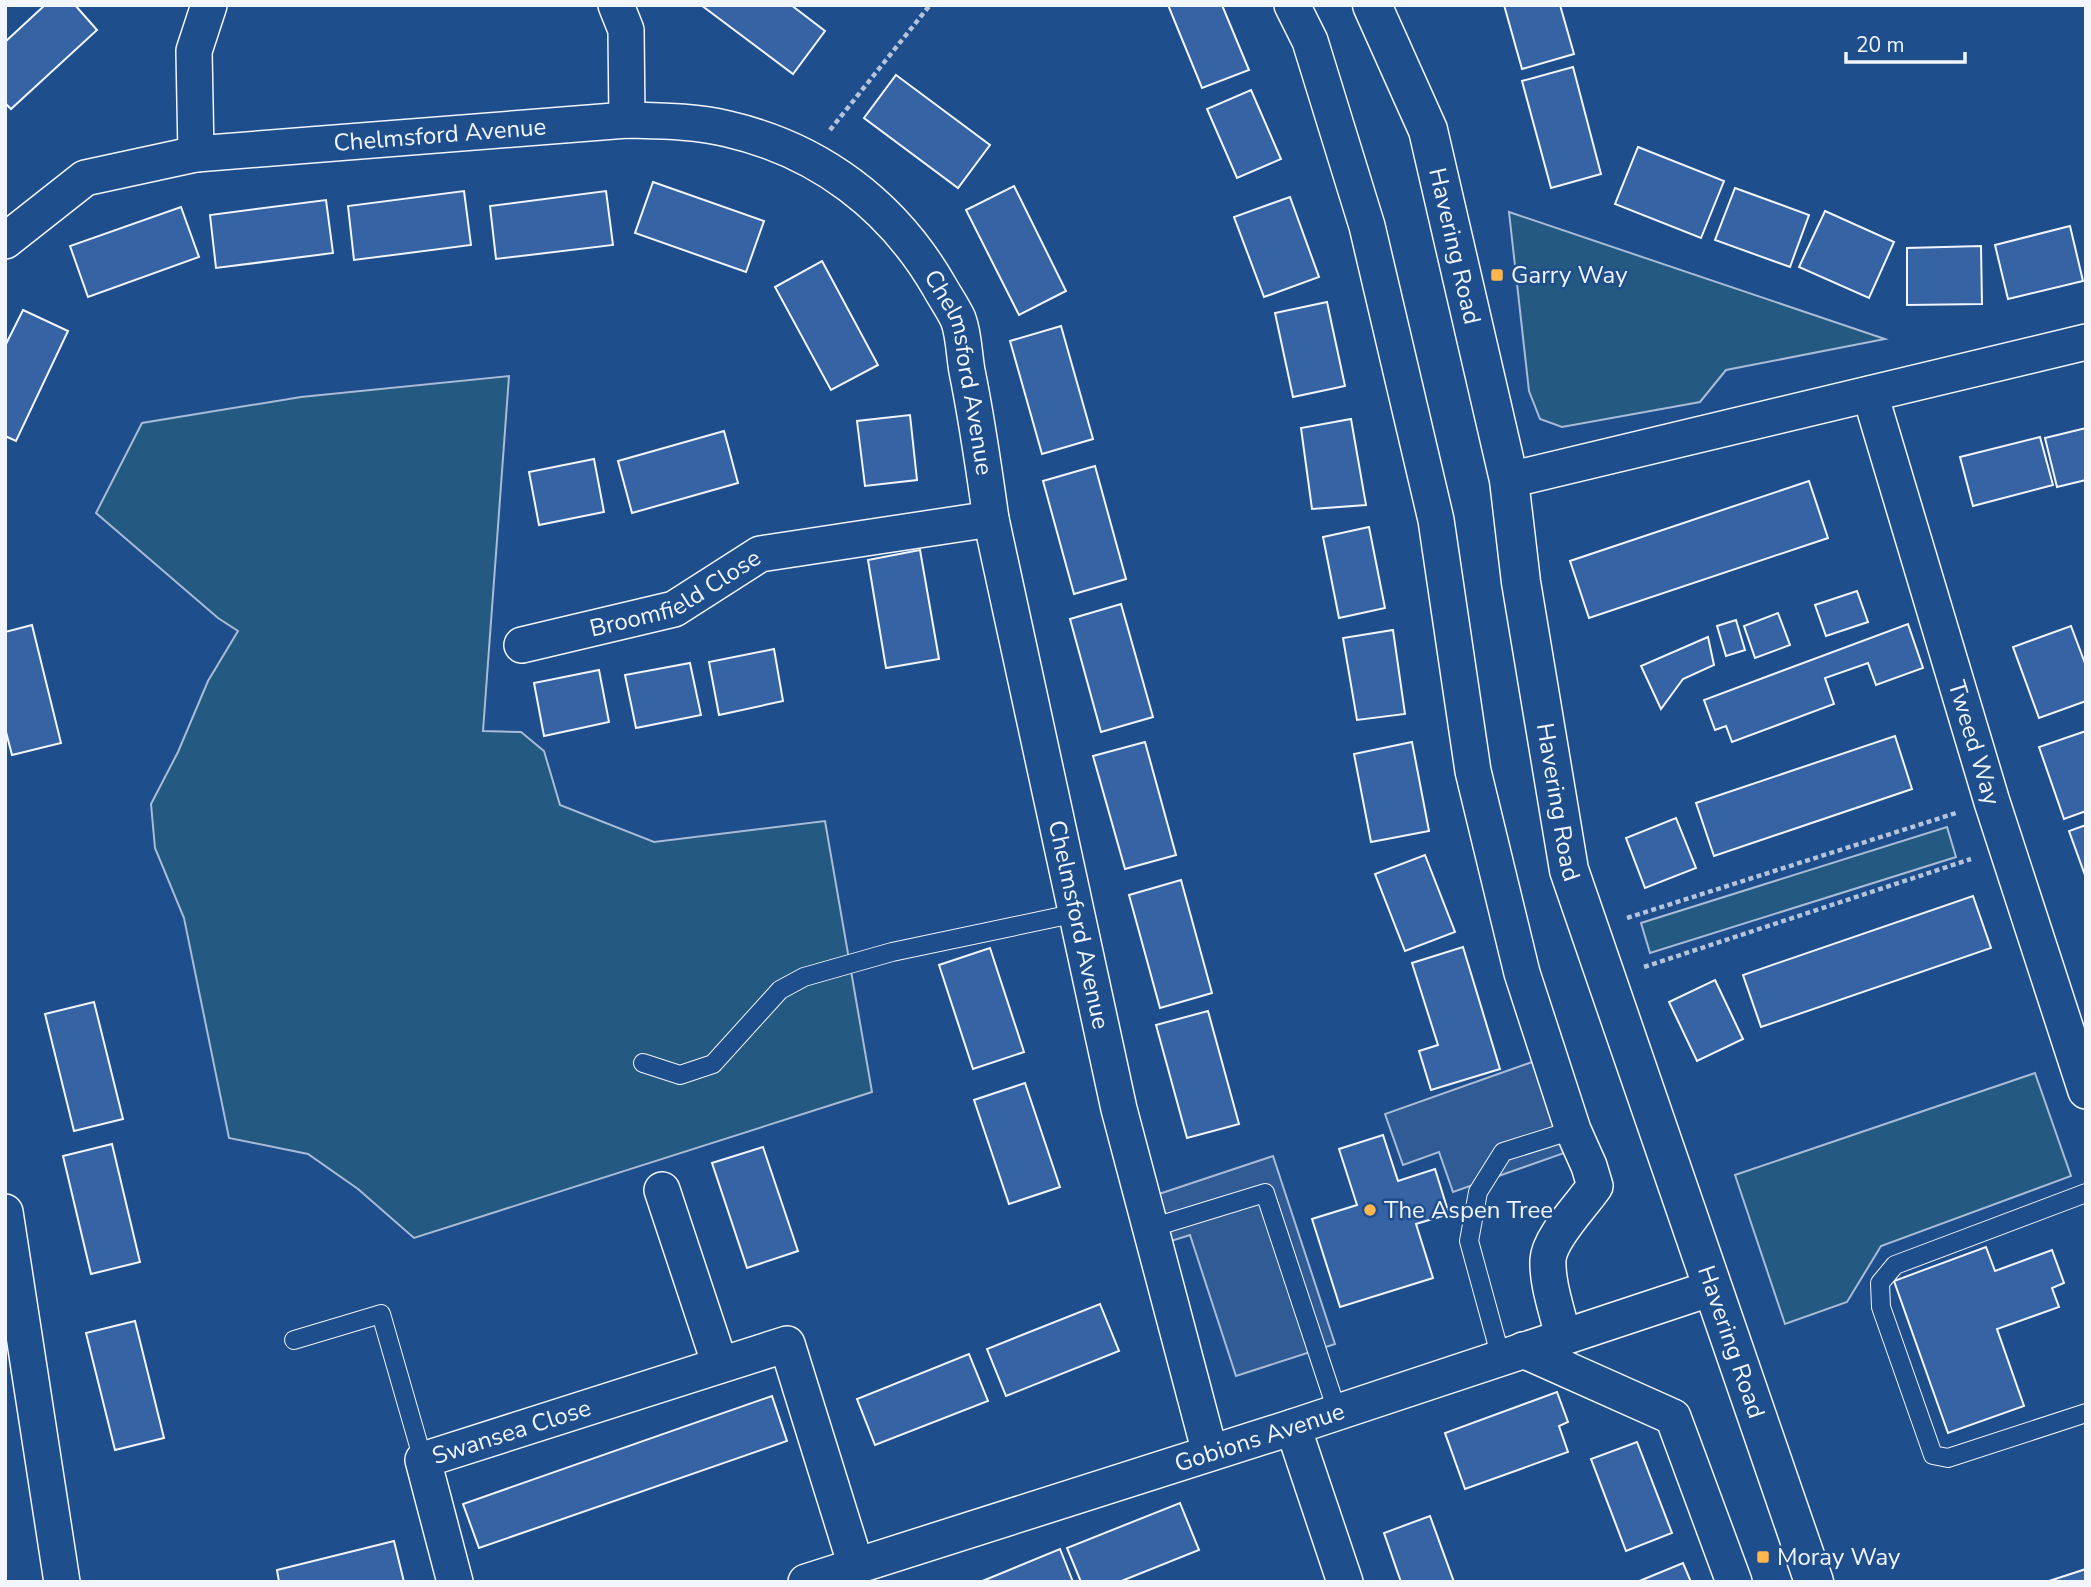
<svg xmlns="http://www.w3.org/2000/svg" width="2091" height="1587" viewBox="0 0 2091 1587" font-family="'Nunito Sans',sans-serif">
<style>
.green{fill:#245a82;stroke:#a8bbd7;stroke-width:2}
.parking{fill:#305b95;stroke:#a8bbd7;stroke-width:2}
.building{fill:#3563a3;stroke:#f2f6ff;stroke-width:2}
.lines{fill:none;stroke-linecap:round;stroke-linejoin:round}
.lane-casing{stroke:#f2f6ff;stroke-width:20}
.street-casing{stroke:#f2f6ff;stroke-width:38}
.secondary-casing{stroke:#f2f6ff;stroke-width:41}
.path{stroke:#b3c4dc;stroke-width:4.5;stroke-dasharray:5 3.5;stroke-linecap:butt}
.lane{stroke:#1f4e8c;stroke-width:18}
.street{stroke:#1f4e8c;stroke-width:35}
.secondary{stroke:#1f4e8c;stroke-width:38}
.poi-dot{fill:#ffb74d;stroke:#1f4e8c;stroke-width:2.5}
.labels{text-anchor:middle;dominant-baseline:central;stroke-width:5;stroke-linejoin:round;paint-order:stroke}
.street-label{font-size:24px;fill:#f2f6ff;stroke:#1f4e8c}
.poi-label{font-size:24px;fill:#f2f6ff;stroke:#1f4e8c;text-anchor:start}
</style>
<rect width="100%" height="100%" fill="#1f4e8c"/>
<g class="green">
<polygon points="1509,212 1885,339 1726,370 1700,402 1562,427 1540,419 1529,391"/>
<polygon points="509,376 483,731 521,732 544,751 560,805 654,842 825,821 872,1092 414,1238 358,1189 308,1154 229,1138 184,918 155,848 151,804 178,752 208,681 238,631 218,618 96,513 142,423 301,397"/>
<polygon points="1947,827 1956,857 1650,953 1641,923"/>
<polygon points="2035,1073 2071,1176 1881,1246 1847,1302 1785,1324 1735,1175"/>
</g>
<g class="parking">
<polygon points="1535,1061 1567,1152 1453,1192 1439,1152 1403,1165 1385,1114"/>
<polygon points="1273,1156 1335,1344 1236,1376 1190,1235 1171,1241 1156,1195"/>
</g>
<g class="building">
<polygon points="45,5 75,5 97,30 11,109 5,103 5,42"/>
<polygon points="701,5 791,5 825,31 793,74"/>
<polygon points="1168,5 1222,5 1249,70 1202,88"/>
<polygon points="1504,5 1560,5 1574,54 1522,69"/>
<polygon points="1573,67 1601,174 1551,188 1522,81"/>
<polygon points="896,75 990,145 958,188 864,118"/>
<polygon points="1251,90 1281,159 1237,178 1207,109"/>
<polygon points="1638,147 1724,181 1701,238 1615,204"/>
<polygon points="653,182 764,221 746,272 635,233"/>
<polygon points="1014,186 1066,291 1019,315 966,210"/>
<polygon points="1735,188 1809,215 1790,267 1715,240"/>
<polygon points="464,191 471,245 354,260 348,206"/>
<polygon points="606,191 613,245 496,259 490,206"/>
<polygon points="1290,197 1319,277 1264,297 1234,217"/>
<polygon points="326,200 333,253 216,268 210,215"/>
<polygon points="181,207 199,257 88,297 70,246"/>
<polygon points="1825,211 1894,242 1869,298 1799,267"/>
<polygon points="2070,226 2083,281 2008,299 1995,245"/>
<polygon points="1981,246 1982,304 1907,305 1907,248"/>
<polygon points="822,261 878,365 831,390 775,287"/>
<polygon points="1327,302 1345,386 1293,397 1275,313"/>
<polygon points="23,310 68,331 16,441 5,436 5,346"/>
<polygon points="1061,326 1093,439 1042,454 1010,341"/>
<polygon points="910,415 917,480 865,486 857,421"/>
<polygon points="1351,419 1366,505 1312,509 1301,428"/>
<polygon points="2086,428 2086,480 2057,487 2045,438"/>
<polygon points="724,431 738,483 632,513 618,461"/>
<polygon points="2040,437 2053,485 1973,506 1960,457"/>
<polygon points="594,459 604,512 539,525 529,472"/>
<polygon points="1095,466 1126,579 1074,594 1043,481"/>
<polygon points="1809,481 1828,538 1589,618 1570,561"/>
<polygon points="1369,527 1385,608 1339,618 1323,537"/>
<polygon points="920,550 939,659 886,668 868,560"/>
<polygon points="1857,591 1868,622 1826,636 1815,605"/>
<polygon points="1121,604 1153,717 1101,732 1070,619"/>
<polygon points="1778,613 1790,645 1755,658 1744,626"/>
<polygon points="1736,620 1745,650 1726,656 1717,626"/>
<polygon points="1908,624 1923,668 1876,685 1868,663 1825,678 1834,704 1732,742 1726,726 1715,730 1704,700"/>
<polygon points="32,625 61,743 12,755 5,728 5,632"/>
<polygon points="2071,626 2086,666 2086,701 2039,718 2013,647"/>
<polygon points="1393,630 1405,714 1357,720 1343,638"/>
<polygon points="1708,637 1714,665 1683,679 1661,709 1641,666"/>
<polygon points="774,649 783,701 719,715 709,662"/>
<polygon points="690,663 701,715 636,728 625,675"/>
<polygon points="599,670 609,722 544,736 534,683"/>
<polygon points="2086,731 2086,811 2064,819 2039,747"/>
<polygon points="1895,736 1912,789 1714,856 1696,803"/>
<polygon points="1145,742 1176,855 1125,869 1093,756"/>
<polygon points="1412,742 1429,831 1371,842 1354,754"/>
<polygon points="1676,818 1696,868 1645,888 1626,838"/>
<polygon points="2086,825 2086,878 2069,831"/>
<polygon points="1425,855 1455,932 1405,951 1375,874"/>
<polygon points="1181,880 1212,993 1160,1008 1129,895"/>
<polygon points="1973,896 1991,948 1761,1027 1743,975"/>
<polygon points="1463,947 1500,1069 1431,1090 1419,1051 1438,1045 1412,963"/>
<polygon points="990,948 1024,1052 973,1069 939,965"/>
<polygon points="1715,980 1743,1039 1697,1061 1669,1002"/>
<polygon points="94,1002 123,1119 74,1131 45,1014"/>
<polygon points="1208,1011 1239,1124 1187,1138 1156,1025"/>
<polygon points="1025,1083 1060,1187 1009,1204 974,1100"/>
<polygon points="1383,1135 1398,1181 1435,1169 1449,1214 1416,1224 1433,1278 1340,1307 1312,1219 1357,1205 1339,1149"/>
<polygon points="112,1144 140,1262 91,1274 63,1156"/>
<polygon points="763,1147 798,1251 747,1268 712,1163"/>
<polygon points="1986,1247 1995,1271 2052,1250 2064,1283 2052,1288 2059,1307 1997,1329 2024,1406 1948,1433 1894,1281"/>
<polygon points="1100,1304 1119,1351 1006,1396 987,1349"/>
<polygon points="135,1321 164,1438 115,1450 86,1333"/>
<polygon points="969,1354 988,1401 875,1445 857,1399"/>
<polygon points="1557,1392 1568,1422 1559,1426 1568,1452 1465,1489 1445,1433"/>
<polygon points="772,1396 787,1441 479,1548 463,1504"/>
<polygon points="1637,1442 1672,1533 1626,1551 1591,1459"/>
<polygon points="1180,1503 1199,1550 1119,1582 1081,1582 1067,1548"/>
<polygon points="1430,1516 1454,1582 1401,1582 1384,1533"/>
<polygon points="394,1541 404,1582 279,1582 277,1570"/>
<polygon points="1060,1549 1073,1582 980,1582"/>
<polygon points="1683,1563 1691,1582 1637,1582"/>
<polygon points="2086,1569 2086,1582 2046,1582"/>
</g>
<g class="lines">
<g class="lane-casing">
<g id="lane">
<polyline points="643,1063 680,1075 713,1064 780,990 804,977 892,952 1077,913"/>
<polyline points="2086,1193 1895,1265 1880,1283 1881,1307 1933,1455 1948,1458 2086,1413"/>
<polyline points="1151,1228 1265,1193 1337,1411"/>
<polyline points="294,1340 381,1314 423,1460"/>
<polyline points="1501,1358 1469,1241 1478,1192 1503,1152 1573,1130"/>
</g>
</g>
<g class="street-casing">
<g id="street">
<polyline points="616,5 626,30 627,120"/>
<path d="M1292,5L1310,41L1367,226L1436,520L1473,771L1522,973L1573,1130L1589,1166L1595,1186C1582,1205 1549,1238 1548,1260C1547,1285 1558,1313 1563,1337"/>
<polyline points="196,154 194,51 209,5"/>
<path id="s1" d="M5,241L85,178L196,154L627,120C661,121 695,121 728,129C819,150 892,205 939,286C945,297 953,308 958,319C964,334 964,355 967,371C977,420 984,469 991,519L1119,1109L1210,1453"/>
<path id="s2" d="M1870,394L1992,802L2086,1091"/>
<polyline points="1509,480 2086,342"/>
<path id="s3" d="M522,645L674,609L760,554L991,519"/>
<polyline points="662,1190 720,1365"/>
<polyline points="5,1212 62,1582"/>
<polyline points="1523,1350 1673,1417 1734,1582"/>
<polyline points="1293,1427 1345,1582"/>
<path id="s4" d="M455,1582L423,1460L787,1344L856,1566"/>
<path id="s5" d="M806,1582L1293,1427L1712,1288"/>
</g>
</g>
<g class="secondary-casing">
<g id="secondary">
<path id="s6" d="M1372,5L1428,130L1509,480L1521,582L1569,870L1814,1582"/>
</g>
</g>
<g class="path">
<polyline points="830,130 930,5"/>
<polyline points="1627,918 1956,813"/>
<polyline points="1644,967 1971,859"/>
</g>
<use href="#lane" class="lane"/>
<use href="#street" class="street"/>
<use href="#secondary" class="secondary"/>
</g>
<g class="poi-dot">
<rect x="1490" y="268" width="14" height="14" rx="3.5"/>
<circle cx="1370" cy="1210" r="7"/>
<rect x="1756" y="1550" width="14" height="14" rx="3.5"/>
</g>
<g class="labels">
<g class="street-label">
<text stroke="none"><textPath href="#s1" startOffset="460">Chelmsford Avenue</textPath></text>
<text stroke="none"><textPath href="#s6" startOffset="256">Havering Road</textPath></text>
<text stroke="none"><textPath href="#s1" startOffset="1110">Chelmsford Avenue</textPath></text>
<text stroke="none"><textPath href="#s3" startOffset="163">Broomfield Close</textPath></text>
<text stroke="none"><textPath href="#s2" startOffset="364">Tweed Way</textPath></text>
<text stroke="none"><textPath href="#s6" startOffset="822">Havering Road</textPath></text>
<text stroke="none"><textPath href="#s1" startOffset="1676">Chelmsford Avenue</textPath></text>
<text stroke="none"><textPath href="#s6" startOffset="1390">Havering Road</textPath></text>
<text stroke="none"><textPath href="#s4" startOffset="219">Swansea Close</textPath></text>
<text stroke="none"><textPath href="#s5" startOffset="476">Gobions Avenue</textPath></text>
</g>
<g class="poi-label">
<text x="1511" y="275">Garry Way</text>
<text x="1384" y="1210">The Aspen Tree</text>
<text x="1777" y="1557">Moray Way</text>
</g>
</g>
<rect width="2091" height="1587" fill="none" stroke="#f2f6ff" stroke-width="14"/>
<path d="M1846 52v10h119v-10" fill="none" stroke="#f2f6ff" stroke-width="3.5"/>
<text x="1856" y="52" font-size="21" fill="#f2f6ff" stroke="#1f4e8c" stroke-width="5" paint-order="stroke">20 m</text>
</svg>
